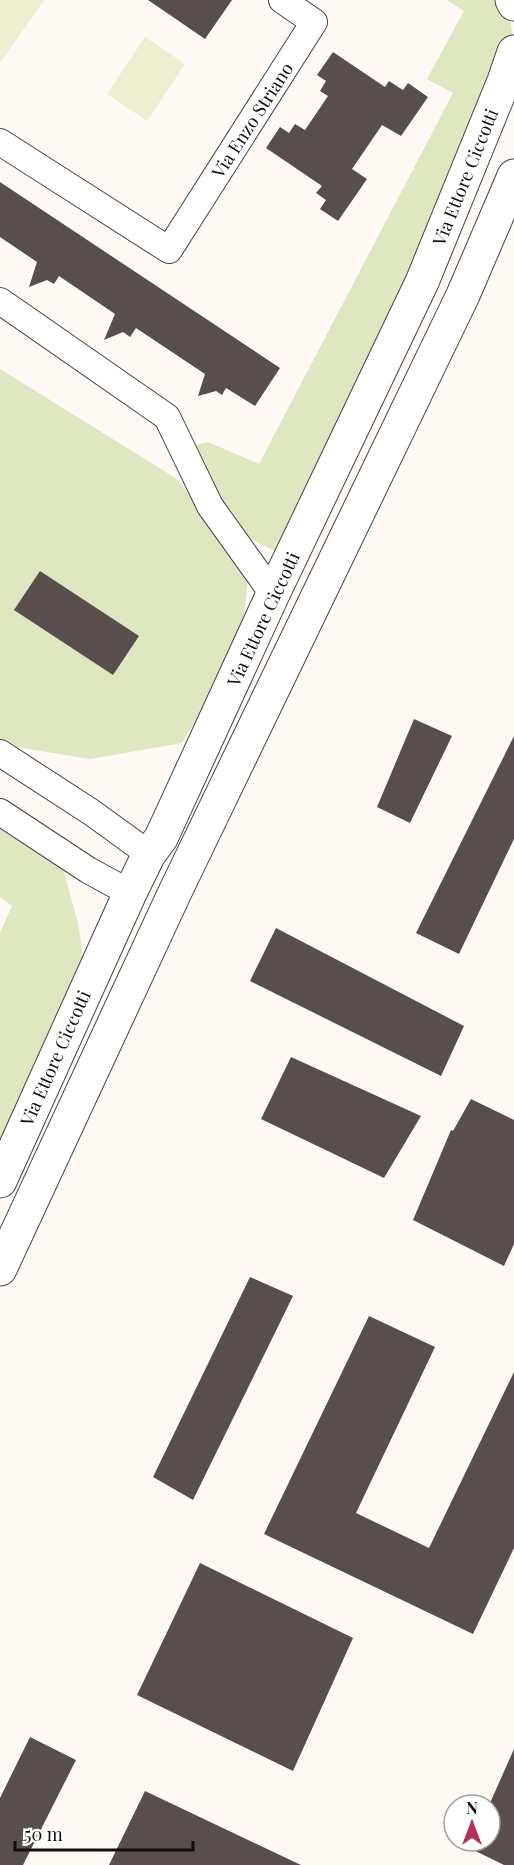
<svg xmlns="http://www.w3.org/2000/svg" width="514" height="1865" viewBox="0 0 514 1865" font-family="'Playfair Display',serif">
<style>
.green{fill:#dee7bf}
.pitch{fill:#ecefd0}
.building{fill:#584e4d}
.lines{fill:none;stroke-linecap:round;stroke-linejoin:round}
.minor-casing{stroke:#434343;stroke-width:28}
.tertiary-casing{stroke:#434343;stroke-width:35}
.minor{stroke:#fff;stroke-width:26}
.tertiary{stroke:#fff;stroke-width:33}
.labels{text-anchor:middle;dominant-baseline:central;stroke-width:6;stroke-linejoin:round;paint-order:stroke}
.street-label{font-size:18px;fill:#101010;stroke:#fff}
</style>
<rect width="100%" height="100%" fill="#fef9f4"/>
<g class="green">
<polygon points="447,0 508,0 514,50 279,553 251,539 215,507 195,445 208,442 259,464 453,93 427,79 464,11"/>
<polygon points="0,369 177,479 211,522 248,579 243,624 207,701 182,743 90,759 11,746 0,739"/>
<polygon points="0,823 44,850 63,869 78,923 84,964 0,1143 0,933 12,906 0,897"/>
</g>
<g class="pitch">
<polygon points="0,0 44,0 0,63"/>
<polygon points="145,37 185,64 147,121 107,94"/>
</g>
<g class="building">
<polygon points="148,0 232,0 205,39"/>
<polygon points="333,52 385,87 389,81 403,90 408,83 428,97 401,136 382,125 352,169 367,179 338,221 320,209 326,200 316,193 322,186 266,148 280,127 289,133 295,124 305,130 328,96 320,91 326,81 317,75"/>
<polygon points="0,182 280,368 255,406 226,388 222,395 216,391 198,396 205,374 136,328 130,337 123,332 104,340 115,314 59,276 54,284 47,280 29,287 37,262 0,237"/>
<polygon points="40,571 139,636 113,675 14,610"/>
<polygon points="414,719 452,736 410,823 377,807"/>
<polygon points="514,736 514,839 459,954 416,933"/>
<polygon points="276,928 464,1026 441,1076 250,981"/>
<polygon points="291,1057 421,1116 384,1178 261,1119"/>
<polygon points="471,1099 514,1120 514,1244 504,1266 413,1220 451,1130 453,1131"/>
<polygon points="250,1277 293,1296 193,1500 153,1477"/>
<polygon points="369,1316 435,1347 356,1513 429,1548 514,1372 514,1548 473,1634 264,1534"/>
<polygon points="200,1563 353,1638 293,1771 137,1695"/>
<polygon points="30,1737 76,1760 23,1865 0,1865 0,1798"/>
<polygon points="514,1749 514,1865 504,1865 455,1841 490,1841 490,1803"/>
<polygon points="145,1791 301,1865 109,1865"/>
</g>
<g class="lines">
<g class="minor-casing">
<g id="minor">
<polyline points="0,142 169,250 314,22 282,0"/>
<polyline points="0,301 167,417 210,506 273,594"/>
<polyline points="0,753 91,812 149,854"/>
<polyline points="0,812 88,870 130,893"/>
</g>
</g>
<g class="tertiary-casing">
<g id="tertiary">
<polyline points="512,0 514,4"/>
<polyline points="0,1181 130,893 149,854 161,838 273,594 422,282 504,81 514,52"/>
<polyline points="0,1269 175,892 463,295 514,176"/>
</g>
</g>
<use href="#minor" class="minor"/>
<use href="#tertiary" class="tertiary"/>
</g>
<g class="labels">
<g class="street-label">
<text transform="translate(252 120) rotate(-57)">Via Enzo Striano</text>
<text transform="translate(465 177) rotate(-68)">Via Ettore Ciccotti</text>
<text transform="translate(263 619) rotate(-65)">Via Ettore Ciccotti</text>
<text transform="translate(55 1058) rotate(-66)">Via Ettore Ciccotti</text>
</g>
</g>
<g transform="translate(472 1823)"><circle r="28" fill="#ffffff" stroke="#9f9f9f" stroke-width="1.5"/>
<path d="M0-4.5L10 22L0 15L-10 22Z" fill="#b6315a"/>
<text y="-9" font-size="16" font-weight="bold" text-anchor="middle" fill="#101010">N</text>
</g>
<path d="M15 1841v9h178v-9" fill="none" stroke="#101010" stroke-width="3"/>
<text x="24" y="1841" font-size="18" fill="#101010" stroke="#ffffff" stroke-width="4.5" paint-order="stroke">50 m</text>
</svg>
